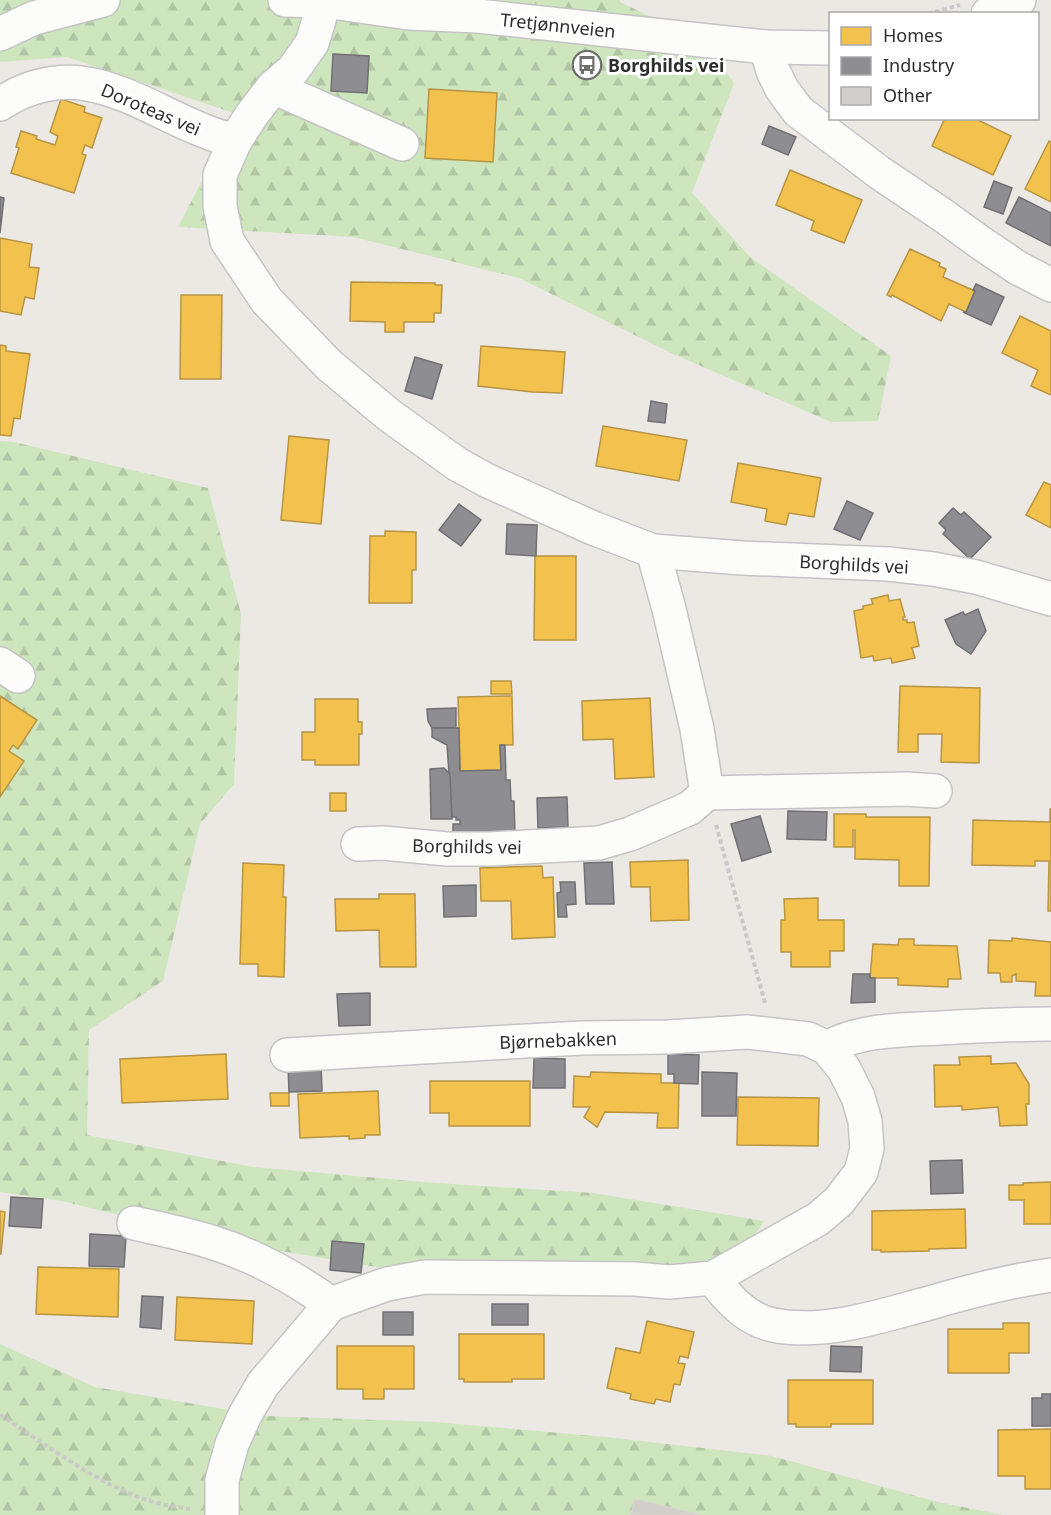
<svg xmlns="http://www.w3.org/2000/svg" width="1051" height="1515" viewBox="0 0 1051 1515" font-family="'Noto Sans',sans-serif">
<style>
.forest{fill:url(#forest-firs)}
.homes{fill:#f2c14e;stroke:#b79544;stroke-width:1.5}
.industry{fill:#8d8d92;stroke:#707074;stroke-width:1.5}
.building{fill:#d1cecb;stroke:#d7d4d0;stroke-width:1.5}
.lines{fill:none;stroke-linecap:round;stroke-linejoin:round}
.minor-casing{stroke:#c5c4c5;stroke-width:36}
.path{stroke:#c9c9c8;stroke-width:4;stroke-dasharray:4.5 3;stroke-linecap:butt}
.minor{stroke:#fcfcfb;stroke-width:33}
.labels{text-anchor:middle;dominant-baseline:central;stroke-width:6;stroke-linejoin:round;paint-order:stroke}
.street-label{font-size:18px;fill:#2e2e2e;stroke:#fff}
.poi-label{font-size:18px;font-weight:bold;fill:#2e2e2e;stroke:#fff;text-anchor:start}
</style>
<defs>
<pattern id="forest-firs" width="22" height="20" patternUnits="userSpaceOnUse" patternTransform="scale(1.5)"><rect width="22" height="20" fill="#cee6be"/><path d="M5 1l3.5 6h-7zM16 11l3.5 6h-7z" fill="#b1c6a4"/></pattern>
</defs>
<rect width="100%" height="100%" fill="#ece8e4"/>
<g class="forest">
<polygon points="0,0 620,0 620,2 707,44 734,83 692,193 750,257 891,356 878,421 831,422 673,354 519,278 353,237 178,227 237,114 67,57 0,62"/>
<polygon points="0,441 14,442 208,488 241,614 234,784 200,824 163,981 89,1030 87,1135 253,1167 423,1182 593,1193 764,1221 738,1261 568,1285 394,1270 228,1242 62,1201 0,1192"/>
<polygon points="0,1344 95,1387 265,1416 435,1422 606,1437 772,1456 938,1502 1003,1515 0,1515"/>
</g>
<g class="homes">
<polygon points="429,89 497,93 493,162 425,158"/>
<polygon points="61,99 85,107 84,112 102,118 92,148 85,145 82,154 86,155 74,193 11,173 19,148 16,147 21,131 37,136 36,139 55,145 58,136 50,132"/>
<polygon points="945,118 974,118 1011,136 993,175 932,146"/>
<polygon points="1049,141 1051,142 1051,202 1025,189"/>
<polygon points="790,170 862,200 844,243 811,230 814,221 776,205"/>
<polygon points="0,238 32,244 29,267 39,268 34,299 25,297 21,315 0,311"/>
<polygon points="910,249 940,263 939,266 946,269 943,277 975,291 966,312 949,304 941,321 892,295 891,297 887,295"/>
<polygon points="351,282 435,283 435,285 442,285 441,313 434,313 434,322 404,322 404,332 385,332 385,322 350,321"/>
<polygon points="181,295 222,295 221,379 180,379"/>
<polygon points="1020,316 1051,331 1051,395 1031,386 1038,370 1002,353"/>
<polygon points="0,345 6,346 6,351 30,354 20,419 14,418 11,436 0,435"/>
<polygon points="481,346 565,352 562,393 533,392 478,386"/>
<polygon points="603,426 687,440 679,481 596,466"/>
<polygon points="289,436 329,440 321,524 281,520"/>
<polygon points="738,463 821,478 814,517 789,513 786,525 765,521 767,509 731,502"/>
<polygon points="1044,482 1051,485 1051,528 1026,515"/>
<polygon points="385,531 416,532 416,570 412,570 412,603 369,603 370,536 385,536"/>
<polygon points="535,556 576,556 576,640 534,640"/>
<polygon points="888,595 889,601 900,599 905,617 903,617 903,620 907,620 907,623 914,622 919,646 912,648 915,658 892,663 891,658 874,661 873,656 861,658 854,611 863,609 863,606 873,604 871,599"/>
<polygon points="491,681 511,681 512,694 491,694"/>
<polygon points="900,686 980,688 979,763 941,762 942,734 918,734 918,752 898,752"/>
<polygon points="0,696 37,720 18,749 13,745 9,751 24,761 0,797"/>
<polygon points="512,696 513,745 500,745 501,770 460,771 458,697"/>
<polygon points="650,698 654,777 615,779 613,739 583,740 582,701"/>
<polygon points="315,699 358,699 358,722 362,722 362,734 359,734 359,765 315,765 315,760 302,760 302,732 315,732"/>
<rect x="330" y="793" width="16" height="18"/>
<polygon points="1050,809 1051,809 1051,911 1048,911 1049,861 1035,861 1035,866 972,865 973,820 1050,822"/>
<polygon points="834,814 866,814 866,817 930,817 929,886 899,886 899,860 855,859 855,830 853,830 853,847 834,847"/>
<polygon points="688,860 689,920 651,921 650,887 631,887 630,862"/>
<polygon points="243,863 284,865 283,897 286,897 284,977 258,976 258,964 240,964"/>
<polygon points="542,866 543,878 553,877 555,937 512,939 511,901 481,901 480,868"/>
<polygon points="379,894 415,894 416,967 380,967 379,930 336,931 335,899 379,899"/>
<polygon points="818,898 818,920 844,920 844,951 830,951 830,967 791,967 791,952 781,952 781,920 785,920 784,899"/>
<polygon points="1012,938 1051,942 1051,996 1035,996 1036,982 1016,981 1016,974 1012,976 1012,982 1001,982 1000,973 988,973 989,940 1012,941"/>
<polygon points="899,939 914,939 914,945 957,946 961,979 948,979 948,987 898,985 898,978 870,978 873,944 898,945"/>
<polygon points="226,1054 228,1099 122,1103 120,1059"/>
<polygon points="991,1056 991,1064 1016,1063 1029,1084 1029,1104 1026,1104 1027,1125 1000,1126 998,1107 962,1110 962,1106 935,1107 934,1065 960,1065 959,1057"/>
<polygon points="591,1072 661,1074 661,1083 679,1083 678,1128 657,1128 658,1113 605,1112 597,1127 584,1117 590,1107 573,1107 574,1076 590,1077"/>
<polygon points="430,1081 530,1081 530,1126 449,1126 449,1113 430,1113"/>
<polygon points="378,1091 380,1135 365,1135 365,1138 349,1139 349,1136 300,1138 298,1094"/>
<polygon points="270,1093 289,1093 289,1106 271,1106"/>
<polygon points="738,1097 819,1098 818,1146 737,1145"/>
<polygon points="1051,1182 1051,1224 1024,1224 1024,1200 1009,1200 1009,1185 1023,1185 1023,1183"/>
<polygon points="965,1209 966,1248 929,1249 929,1251 881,1252 881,1250 872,1250 872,1211"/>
<polygon points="0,1211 5,1212 1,1254 0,1254"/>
<polygon points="38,1267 119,1269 118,1317 36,1314"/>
<polygon points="177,1297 254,1301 252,1344 175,1340"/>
<polygon points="647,1321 694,1332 688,1358 680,1356 678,1363 685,1364 680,1385 674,1384 670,1402 656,1399 654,1404 630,1399 631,1394 607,1388 616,1348 640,1353"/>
<polygon points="1003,1323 1029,1323 1029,1353 1009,1353 1009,1373 948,1373 948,1329 1003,1329"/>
<polygon points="459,1334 544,1334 544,1379 512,1379 512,1382 464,1382 464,1379 459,1379"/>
<polygon points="337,1346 414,1346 414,1389 384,1389 384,1399 363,1399 363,1389 337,1389"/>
<polygon points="788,1380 873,1380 873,1424 831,1424 831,1427 796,1427 796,1424 788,1424"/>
<polygon points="1051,1429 1051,1489 1025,1489 1025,1476 998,1476 998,1430"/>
</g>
<g class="industry">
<polygon points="333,54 369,56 367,93 331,91"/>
<polygon points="769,126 796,137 788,155 762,144"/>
<polygon points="994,181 1012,188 1003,214 984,207"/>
<polygon points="0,197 4,198 0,233"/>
<polygon points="1019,197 1051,213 1051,246 1006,223"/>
<polygon points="976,284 1004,297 991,325 963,312 966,312 975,291 973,290"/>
<polygon points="415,357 442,365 432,399 405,391"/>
<polygon points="651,401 667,404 665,423 648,421"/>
<polygon points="847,501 873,513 860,540 834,529"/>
<polygon points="459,504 481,520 461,546 439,530"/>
<polygon points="953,508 961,515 964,512 991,537 970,559 943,534 946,530 939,523"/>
<polygon points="507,524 537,525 536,556 506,554"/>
<polygon points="978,609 986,631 971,654 956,644 945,620 963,612 965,615"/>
<polygon points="456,708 456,728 432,728 428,721 427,709"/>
<polygon points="432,728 459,728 460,771 501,770 500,745 505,745 506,780 510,780 511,801 514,801 515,835 453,836 453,824 460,824 460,820 456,820 456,817 452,817 447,745 432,737"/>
<polygon points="444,768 450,774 452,819 431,819 430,769"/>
<polygon points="567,797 568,827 538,828 537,798"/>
<polygon points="788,811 827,812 826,840 787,839"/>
<polygon points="760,816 771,852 742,861 731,824"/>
<polygon points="612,862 614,904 586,904 584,863"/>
<polygon points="560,882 575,882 576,904 566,905 567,917 558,917 557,893 561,892"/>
<polygon points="476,885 476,916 444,917 443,886"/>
<polygon points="853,974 870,974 870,978 875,978 875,1002 851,1003"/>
<polygon points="370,993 370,1025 339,1026 337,994"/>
<polygon points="668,1054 699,1055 698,1084 674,1083 674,1074 668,1074"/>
<polygon points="534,1058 565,1059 565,1088 533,1088"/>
<polygon points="321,1064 322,1091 289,1092 288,1066"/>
<polygon points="702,1072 737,1073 736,1116 702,1116"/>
<polygon points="962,1160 963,1193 931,1194 930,1161"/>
<polygon points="11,1197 43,1199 41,1228 9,1226"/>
<polygon points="90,1234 126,1236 124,1267 89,1266"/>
<polygon points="332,1241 364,1244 361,1273 330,1270"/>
<polygon points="142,1296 163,1297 161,1329 140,1327"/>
<rect x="492" y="1304" width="36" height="21"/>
<rect x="383" y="1312" width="30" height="23"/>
<polygon points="831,1346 862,1347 861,1372 830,1371"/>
<polygon points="1042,1394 1051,1394 1051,1426 1032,1426 1032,1398 1042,1398"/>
</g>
<polygon class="building" points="635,1499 700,1515 631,1515"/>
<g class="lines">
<g class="minor-casing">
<g id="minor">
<polyline points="285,0 325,1 408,13 478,16 766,47 830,48"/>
<polyline points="325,0 312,43 293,70 273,87 251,116 235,141 220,175 220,206 227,241 267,301 329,365 389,415 457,464 488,481 593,528 653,551 742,558 888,564 933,569 976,577 1051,599"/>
<polyline points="988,14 1019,0"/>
<polyline points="0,34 34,18 103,0"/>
<polyline points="766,47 773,71 782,89 798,111 880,173 941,214 981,243 1018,268 1051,285"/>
<polyline points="273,87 402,144"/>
<path d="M0,104C89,46 151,120 235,141"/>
<polyline points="0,664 18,676"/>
<polyline points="707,793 907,789 935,791"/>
<polyline points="358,844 383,843 447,849 489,849 599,843 630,834 690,808 707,793 697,729 669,609 653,551"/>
<path d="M827,1048C860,1029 904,1030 940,1028C977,1026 1014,1024 1051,1024"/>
<path d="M134,1223C160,1229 186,1234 211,1242C254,1255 295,1278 331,1304"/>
<path d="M713,1278C727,1298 748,1320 773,1325C824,1335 877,1317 926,1304C967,1292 1008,1281 1051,1275"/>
<polyline points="222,1515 222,1480 232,1444 245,1415 263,1384 331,1304 387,1284 425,1277 635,1279 669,1282 713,1278 818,1219 839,1201 861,1172 867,1149 865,1121 858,1097 844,1069 827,1048 808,1039 747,1032 668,1037 582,1038 491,1043 287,1055"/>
</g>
</g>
<g class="path">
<polyline points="928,14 960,5"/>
<polyline points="716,825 765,1003"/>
<path d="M0,1415C46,1444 102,1488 154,1502C166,1506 179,1507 191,1509"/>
</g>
<use href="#minor" class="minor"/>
</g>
<defs>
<g id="bus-ring" transform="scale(1.5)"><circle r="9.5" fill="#fff" stroke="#706f6e" stroke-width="1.5"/><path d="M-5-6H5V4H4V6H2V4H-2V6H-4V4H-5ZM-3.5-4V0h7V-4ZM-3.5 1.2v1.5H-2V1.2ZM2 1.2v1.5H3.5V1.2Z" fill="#706f6e"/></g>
</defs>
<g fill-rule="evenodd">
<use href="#bus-ring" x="587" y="65"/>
</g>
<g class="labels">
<g class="street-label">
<text transform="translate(558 25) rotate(6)">Tretjønnveien</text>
<text transform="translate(151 109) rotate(23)">Doroteas vei</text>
<text transform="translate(854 564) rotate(3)">Borghilds vei</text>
<text transform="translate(467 846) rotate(1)">Borghilds vei</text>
<text transform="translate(558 1040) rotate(-2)">Bjørnebakken</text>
</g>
<g class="poi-label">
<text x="608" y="65">Borghilds vei</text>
</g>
</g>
<rect x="829" y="12" width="210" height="108" fill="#ffffff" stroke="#ababab" stroke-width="1.5"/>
<rect x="841" y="27" width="30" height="18" fill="#f2c14e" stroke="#ababab" stroke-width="1.5"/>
<text x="883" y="42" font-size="18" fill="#2e2e2e">Homes</text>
<rect x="841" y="57" width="30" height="18" fill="#8d8d92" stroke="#ababab" stroke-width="1.5"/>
<text x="883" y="72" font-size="18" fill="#2e2e2e">Industry</text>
<rect x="841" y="87" width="30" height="18" fill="#d1cecb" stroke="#ababab" stroke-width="1.5"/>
<text x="883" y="102" font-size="18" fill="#2e2e2e">Other</text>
</svg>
